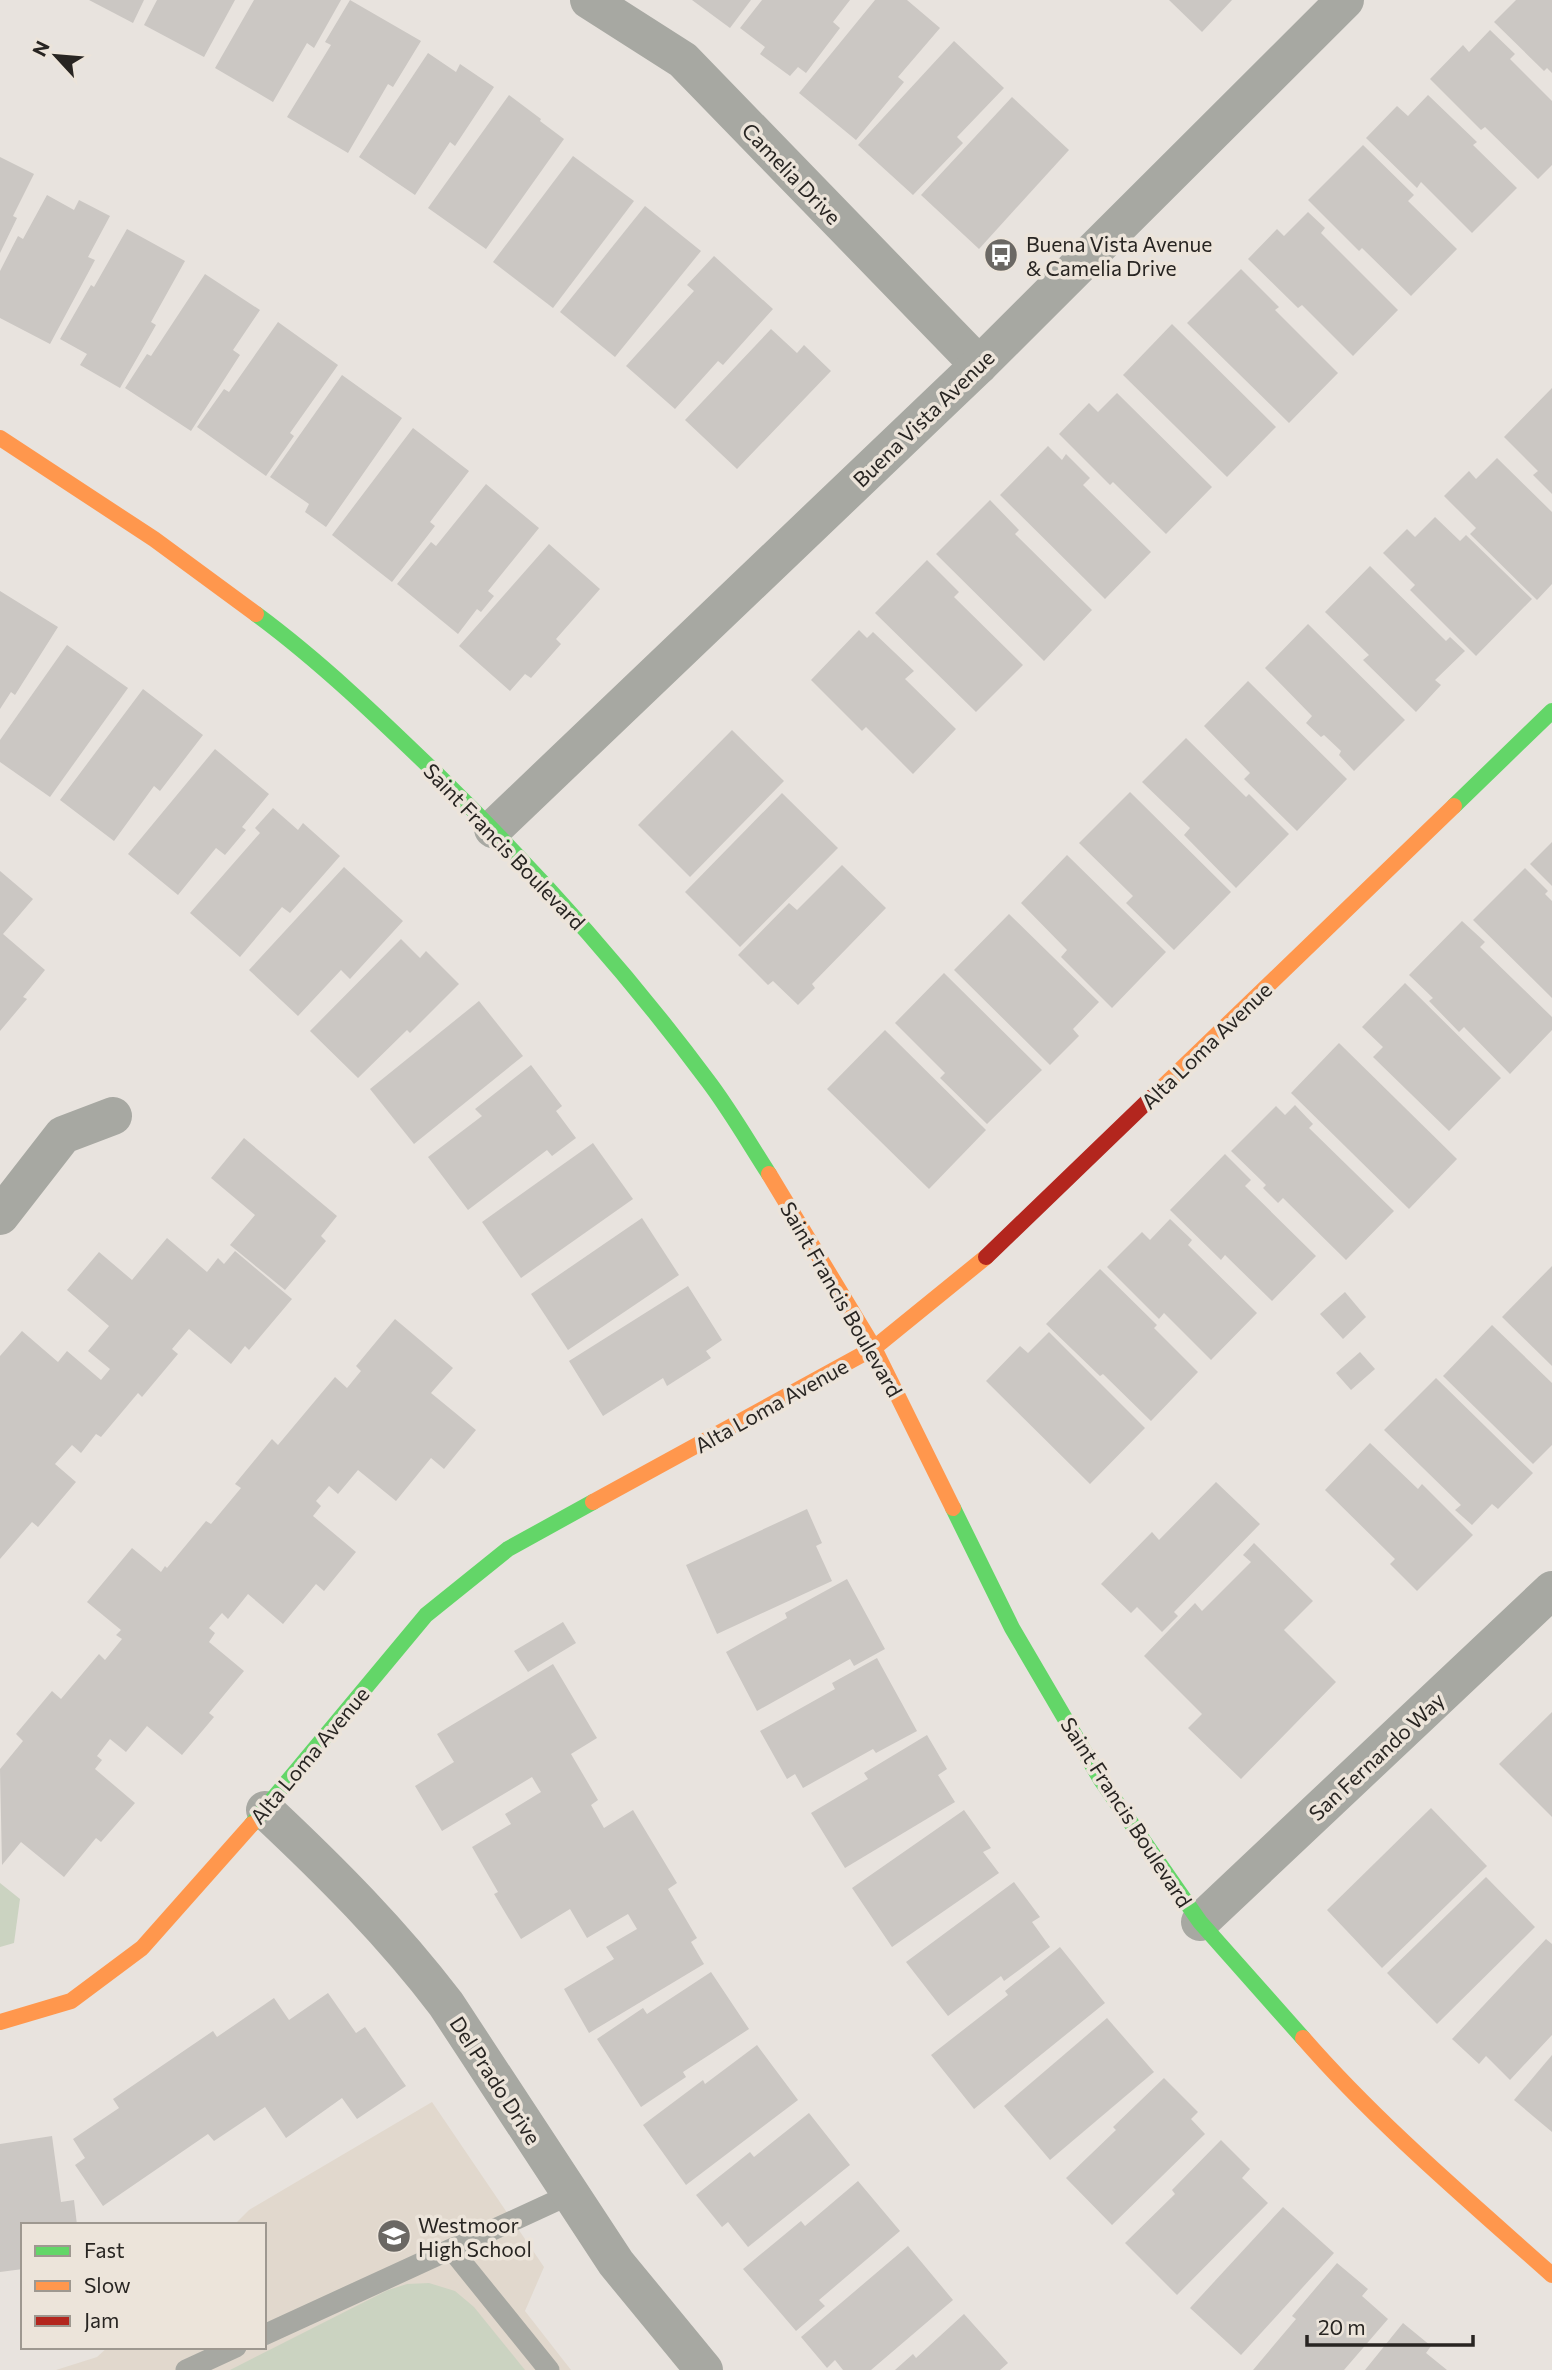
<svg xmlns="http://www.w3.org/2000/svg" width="1552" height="2370" viewBox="0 0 1552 2370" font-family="Commissioner,sans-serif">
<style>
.built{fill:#e1d8cd}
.green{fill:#cbd3c1}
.building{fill:#cbc7c3}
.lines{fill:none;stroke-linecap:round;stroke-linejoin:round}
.lane{stroke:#a7a8a2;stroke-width:21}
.street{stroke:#a7a8a2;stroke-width:38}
.fast{stroke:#63d668;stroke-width:16}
.slow{stroke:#ff974d;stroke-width:16}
.jam{stroke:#b3261e;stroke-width:16}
.labels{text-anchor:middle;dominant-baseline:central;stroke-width:7;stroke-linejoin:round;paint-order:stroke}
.street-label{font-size:21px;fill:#282522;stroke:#ece4da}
.poi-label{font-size:21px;fill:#282522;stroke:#ece4da;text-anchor:start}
</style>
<rect width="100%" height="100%" fill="#e8e3de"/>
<polygon class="built" points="432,2102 544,2267 525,2311 571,2370 56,2370 97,2357 108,2347 264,2347 264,2225 234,2225 249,2210"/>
<g class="green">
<polygon points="0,1883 20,1899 14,1943 0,1947"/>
<polygon points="429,2283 455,2291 474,2307 525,2370 230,2370 388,2290 407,2284"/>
</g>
<g class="building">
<polygon points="89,0 144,0 133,23"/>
<polygon points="157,0 235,0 204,57 144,25"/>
<polygon points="254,0 341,0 314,48 307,43 273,102 215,68"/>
<polygon points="350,0 421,41 393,87 388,84 348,153 287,117 331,45 325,42"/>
<polygon points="692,0 751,0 730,28"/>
<polygon points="762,0 850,0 833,22 840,28 806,73 798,67 790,76 760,54 765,47 740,28"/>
<polygon points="875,0 907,0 940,28 898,77 904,82 856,140 799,93"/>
<polygon points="1169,0 1232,0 1202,32"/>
<polygon points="1516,0 1552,0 1552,73 1547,68 1544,71 1494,22"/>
<polygon points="1490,30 1515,54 1510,59 1552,101 1552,165 1538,179 1485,127 1481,130 1430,79 1463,45 1469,52"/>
<polygon points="954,41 1004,88 957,137 963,143 913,195 858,145"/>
<polygon points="428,53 456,72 460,64 494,87 455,146 450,142 415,195 359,157"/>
<polygon points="509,95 541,119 540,121 564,139 486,249 428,208"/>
<polygon points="1428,95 1477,142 1473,145 1517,188 1472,233 1421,182 1417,188 1366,138 1397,106 1408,116"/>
<polygon points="1012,97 1069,150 979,249 921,195"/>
<polygon points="1363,145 1414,195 1408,201 1457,249 1411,296 1362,248 1359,251 1308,200"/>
<polygon points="573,156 634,201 553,308 493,262"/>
<polygon points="0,157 34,174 13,216 17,218 0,253"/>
<polygon points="47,195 74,210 79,200 110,216 88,257 95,260 50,344 0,318 0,271 18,236 23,239"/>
<polygon points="645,206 701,251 615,357 560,312"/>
<polygon points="1308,212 1325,228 1321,233 1398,310 1353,356 1302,305 1298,308 1248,259 1277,229 1284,236"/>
<polygon points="127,229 185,261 151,322 156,325 120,388 80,365 87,354 60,339 91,285 94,287"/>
<polygon points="714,256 773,309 723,365 718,361 675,409 626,366 694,291 687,285"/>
<polygon points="1241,269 1279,307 1275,310 1338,373 1289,423 1187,323"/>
<polygon points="205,274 260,310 233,350 240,355 191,431 125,388 147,354 151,356"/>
<polygon points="278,322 338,365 290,433 294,436 266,476 197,427 224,389 229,392"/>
<polygon points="1172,324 1276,427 1227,477 1123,375"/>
<polygon points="771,329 797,353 804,345 831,371 737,469 685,420"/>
<polygon points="342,375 402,418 326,527 305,512 309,504 270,477"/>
<polygon points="1552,388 1552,494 1533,475 1538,471 1504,437"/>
<polygon points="1117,393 1212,487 1166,534 1113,482 1110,485 1059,434 1089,403 1098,412"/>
<polygon points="413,428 469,471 430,522 435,526 392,582 332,535"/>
<polygon points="1048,446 1062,460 1066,454 1090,478 1083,485 1151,552 1105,599 1000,495"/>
<polygon points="1497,458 1552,512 1552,584 1537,600 1470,534 1476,528 1444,496 1469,471 1476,479"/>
<polygon points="486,484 539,528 488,591 494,596 481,612 477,609 458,634 397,584 431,542 436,546"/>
<polygon points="990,500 1019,530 1015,534 1092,610 1044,661 936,554"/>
<polygon points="1435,517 1460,541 1466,535 1532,599 1476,656 1410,590 1415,585 1383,553 1407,529 1415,537"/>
<polygon points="549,544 600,589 556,639 561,644 531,678 525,674 510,691 459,646"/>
<polygon points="927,560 959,592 954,597 1023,665 976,712 875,613"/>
<polygon points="1370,566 1446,641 1450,637 1465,651 1435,680 1441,685 1416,712 1363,660 1369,655 1325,612"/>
<polygon points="0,591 58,627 15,695 11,692 0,709"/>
<polygon points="1308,624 1405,720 1354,771 1339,755 1341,751 1324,735 1321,737 1306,723 1312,716 1265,668"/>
<polygon points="859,630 867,638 873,632 914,671 905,679 956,729 913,774 866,727 862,731 811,680"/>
<polygon points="67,645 128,688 50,797 0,762 0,740"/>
<polygon points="1248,681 1347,779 1297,831 1244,779 1250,773 1204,726"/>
<polygon points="143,689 203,735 160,791 154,786 114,841 60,800"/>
<polygon points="732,730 784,781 690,877 638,825"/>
<polygon points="1186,738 1246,797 1249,794 1289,834 1236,888 1184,835 1190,828 1142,782"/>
<polygon points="215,749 269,794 242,827 246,830 225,855 216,848 178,895 128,854"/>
<polygon points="1130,792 1231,892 1174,950 1126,903 1133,896 1079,843"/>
<polygon points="782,793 838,848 740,947 685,892"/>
<polygon points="273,808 298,830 303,823 340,856 290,913 282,907 240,957 190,913 260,833 255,828"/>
<polygon points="1552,842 1552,886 1530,864"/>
<polygon points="1067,855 1166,952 1112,1008 1061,957 1067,950 1021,903"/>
<polygon points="842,865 886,908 812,984 815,988 798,1005 773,981 768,985 738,955 789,903 797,910"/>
<polygon points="344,867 403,921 350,979 341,970 298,1016 249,970"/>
<polygon points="1525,868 1548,891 1545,894 1552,901 1552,998 1473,920"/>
<polygon points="0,871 33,899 3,934 45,970 23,997 27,999 0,1031"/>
<polygon points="1009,914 1099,1002 1073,1029 1079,1036 1050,1065 954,970"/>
<polygon points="1462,921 1485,942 1480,947 1552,1017 1552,1030 1510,1074 1464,1027 1459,1032 1429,1001 1433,998 1409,975"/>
<polygon points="401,939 420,958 426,951 459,984 410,1033 407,1030 358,1078 310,1031"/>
<polygon points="944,973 1042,1070 987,1124 940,1078 945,1073 895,1023"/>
<polygon points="1405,983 1501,1078 1449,1131 1373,1057 1383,1047 1362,1027"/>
<polygon points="479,1001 523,1056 414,1144 370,1089"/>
<polygon points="885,1030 986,1130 929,1189 827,1089"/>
<polygon points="1339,1043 1457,1159 1409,1209 1291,1093"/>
<polygon points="531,1065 562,1106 556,1111 576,1138 552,1156 547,1150 468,1210 428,1157 482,1116 475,1109"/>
<polygon points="1295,1105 1313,1124 1309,1128 1394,1211 1346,1260 1283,1198 1278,1203 1263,1188 1266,1185 1231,1151 1276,1106 1285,1115"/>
<polygon points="244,1138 337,1216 321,1236 326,1241 285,1290 230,1245 255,1215 211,1178"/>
<polygon points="593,1143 633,1199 521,1278 482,1222"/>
<polygon points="1225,1154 1251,1180 1245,1186 1316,1256 1272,1301 1225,1255 1221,1260 1170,1210"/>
<polygon points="642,1218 679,1275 568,1350 531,1294"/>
<polygon points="1170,1219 1192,1240 1188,1245 1257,1313 1211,1360 1164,1313 1159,1319 1107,1267 1142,1232 1150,1240"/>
<polygon points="167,1238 207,1272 218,1258 224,1264 235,1251 292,1299 249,1350 245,1346 231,1364 189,1329 172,1349 178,1354 142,1397 138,1393 101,1437 96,1434 81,1453 72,1445 55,1464 76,1482 38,1527 32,1522 0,1559 0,1356 22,1331 58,1362 67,1351 101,1380 110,1369 88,1351 109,1326 67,1290 99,1252 132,1280"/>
<polygon points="1552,1266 1552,1366 1502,1317"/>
<polygon points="1100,1269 1157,1325 1154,1328 1198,1372 1151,1421 1103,1374 1100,1376 1046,1324"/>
<polygon points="688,1286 722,1340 706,1351 711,1358 667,1386 663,1378 603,1416 569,1361"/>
<polygon points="1345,1292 1366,1317 1343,1339 1320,1314"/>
<polygon points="395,1319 453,1368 431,1393 476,1430 444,1469 431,1458 396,1501 358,1470 338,1494 329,1486 316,1501 321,1506 313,1516 356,1552 324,1591 316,1584 283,1624 248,1594 228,1619 222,1613 209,1628 215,1633 209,1642 244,1671 209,1713 214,1717 182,1755 147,1726 126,1752 110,1739 97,1756 102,1760 95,1769 135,1803 101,1842 96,1838 64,1877 21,1842 2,1865 0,1769 23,1741 16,1734 52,1691 61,1699 99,1654 105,1660 122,1639 116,1635 121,1630 87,1602 132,1548 161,1572 165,1566 167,1568 206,1521 211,1524 241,1488 235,1484 272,1439 278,1445 335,1377 347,1388 361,1371 356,1366"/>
<polygon points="1492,1325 1552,1383 1552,1445 1533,1464 1443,1376"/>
<polygon points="1049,1332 1145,1428 1090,1484 986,1381 1020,1346 1028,1353"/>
<polygon points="1360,1352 1375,1369 1351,1390 1336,1373"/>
<polygon points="1436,1378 1533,1473 1498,1509 1492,1504 1472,1525 1455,1510 1461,1505 1384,1430"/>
<polygon points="1370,1443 1418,1489 1422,1484 1473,1535 1417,1591 1390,1564 1395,1559 1325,1490"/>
<polygon points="1216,1482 1260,1524 1174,1612 1178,1616 1162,1632 1137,1607 1131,1613 1101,1584 1152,1532 1159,1540"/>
<polygon points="807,1509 822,1543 816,1546 832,1581 717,1634 686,1565"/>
<polygon points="1254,1543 1313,1601 1284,1630 1336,1682 1241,1779 1188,1728 1202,1714 1144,1656 1195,1603 1202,1611 1251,1562 1243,1555"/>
<polygon points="847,1579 885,1649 854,1666 850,1659 757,1711 726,1652 787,1618 785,1613"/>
<polygon points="563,1622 576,1643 528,1672 514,1651"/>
<polygon points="877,1658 917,1731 876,1753 873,1749 803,1788 795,1774 787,1779 760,1731 835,1689 832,1683"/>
<polygon points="553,1664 597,1738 571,1754 598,1800 591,1805 604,1828 633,1810 677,1883 668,1889 697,1938 691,1942 704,1964 589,2033 564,1989 614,1959 606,1947 637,1929 628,1914 587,1938 570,1909 521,1939 494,1894 498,1892 472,1847 511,1824 505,1814 541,1792 532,1777 442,1831 415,1786 454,1762 437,1734"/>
<polygon points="1552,1712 1552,1817 1499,1764"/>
<polygon points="927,1735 947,1769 938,1775 955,1802 845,1868 811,1813 868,1779 864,1773"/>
<polygon points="1431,1808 1487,1866 1382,1968 1327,1910"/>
<polygon points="964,1810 991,1848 983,1852 999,1873 892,1947 852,1888"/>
<polygon points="1486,1877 1535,1927 1437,2024 1387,1973"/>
<polygon points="1014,1882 1040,1917 1032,1922 1050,1947 1004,1981 1001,1976 948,2016 906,1962"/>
<polygon points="1546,1939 1552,1944 1552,2035 1510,2080 1486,2056 1479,2064 1452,2039"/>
<polygon points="1060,1947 1105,2003 974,2109 931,2055 1008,1995 1005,1991"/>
<polygon points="711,1972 749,2029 683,2072 686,2077 641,2107 597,2039 643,2008 647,2014"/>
<polygon points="328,1993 356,2033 365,2027 406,2086 357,2119 342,2098 286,2138 265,2107 214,2141 208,2134 103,2206 75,2165 85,2158 73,2139 119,2108 113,2099 213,2031 217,2037 274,1998 289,2020"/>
<polygon points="1107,2018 1154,2072 1050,2160 1004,2106"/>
<polygon points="757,2045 798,2100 686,2185 643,2125 703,2080 705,2084"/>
<polygon points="1552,2055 1552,2132 1514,2100"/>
<polygon points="1164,2078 1198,2112 1191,2119 1205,2134 1112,2225 1066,2178 1116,2130 1113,2127"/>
<polygon points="809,2113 850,2165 748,2247 728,2222 722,2227 696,2195 750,2152 754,2157"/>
<polygon points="52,2136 61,2202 74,2200 77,2225 23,2225 23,2269 0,2272 0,2144"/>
<polygon points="1221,2140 1250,2169 1242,2178 1268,2203 1177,2295 1125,2243 1175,2194 1172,2190"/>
<polygon points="858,2181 900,2231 819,2300 825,2306 796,2331 743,2269 801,2221 805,2226"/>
<polygon points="1283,2207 1334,2253 1241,2355 1190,2308"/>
<polygon points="908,2246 953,2300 871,2370 843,2370 835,2360 827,2368 801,2337"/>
<polygon points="1337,2263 1368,2289 1362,2296 1388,2319 1344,2370 1253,2370 1296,2319 1292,2316"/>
<polygon points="964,2314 1008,2363 1000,2370 895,2370 913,2354 916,2358"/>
<polygon points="1403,2323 1431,2346 1426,2353 1447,2370 1365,2370"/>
</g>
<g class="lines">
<g class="lane">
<polyline points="452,2250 549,2370"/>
<polyline points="264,2335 571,2194"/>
<polyline points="186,2370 236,2347"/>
</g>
<g class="street">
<polyline points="589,0 683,60 979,365"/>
<polyline points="493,829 979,365 1345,0"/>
<polyline points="0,1216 63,1135 113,1116"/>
<path d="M265,1810C330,1871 392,1933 446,2004L616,2263L704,2370"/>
<polyline points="1200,1922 1552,1590"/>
</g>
<g class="fast">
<path d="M256,614C321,662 380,719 438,775C535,870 627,972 708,1081C730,1110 749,1143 769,1174"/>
<polyline points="1454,806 1552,711"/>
<polyline points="953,1508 1012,1628 1101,1780 1200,1922 1303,2038"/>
<polyline points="252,1824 426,1615 508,1549 593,1502"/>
</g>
<g class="slow">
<polyline points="0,438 154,539 256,614"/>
<polyline points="1152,1097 1454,806"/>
<polyline points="769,1174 874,1348 953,1508"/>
<polyline points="593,1502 874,1348 986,1257"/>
<polyline points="0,2022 71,2001 142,1948 252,1824"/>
<path d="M1303,2038C1378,2124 1467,2199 1552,2275"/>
</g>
<polyline class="jam" points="986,1257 1152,1097"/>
</g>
<defs>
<g id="bus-disc" transform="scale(1.75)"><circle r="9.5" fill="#6b6864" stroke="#ece4da"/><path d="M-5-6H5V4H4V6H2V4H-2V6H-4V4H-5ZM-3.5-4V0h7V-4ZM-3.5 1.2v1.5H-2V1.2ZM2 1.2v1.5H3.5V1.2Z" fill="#fff"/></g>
<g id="school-disc" transform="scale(1.75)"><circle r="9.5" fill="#6b6864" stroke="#ece4da"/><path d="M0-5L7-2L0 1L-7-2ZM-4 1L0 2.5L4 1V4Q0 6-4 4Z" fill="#fff"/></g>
</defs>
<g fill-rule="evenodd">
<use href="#bus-disc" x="1001" y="255"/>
<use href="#school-disc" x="394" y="2236"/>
</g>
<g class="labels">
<g class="street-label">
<text transform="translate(792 173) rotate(46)">Camelia Drive</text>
<text transform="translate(923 418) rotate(-44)">Buena Vista Avenue</text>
<text transform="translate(505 846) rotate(46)">Saint Francis Boulevard</text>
<text transform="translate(1206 1045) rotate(-44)">Alta Loma Avenue</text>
<text transform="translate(842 1299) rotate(60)">Saint Francis Boulevard</text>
<text transform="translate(771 1405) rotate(-29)">Alta Loma Avenue</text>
<text transform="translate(309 1755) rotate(-50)">Alta Loma Avenue</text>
<text transform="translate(1376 1756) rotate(-43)">San Fernando Way</text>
<text transform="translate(1127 1812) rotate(57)">Saint Francis Boulevard</text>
<text transform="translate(496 2080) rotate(57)">Del Prado Drive</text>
</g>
<g class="poi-label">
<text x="1026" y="243">Buena Vista Avenue<tspan x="1026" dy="24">&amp; Camelia Drive</tspan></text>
<text x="418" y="2224">Westmoor<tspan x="418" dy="24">High School</tspan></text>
</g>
</g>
<rect x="21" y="2223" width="245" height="126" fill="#ece4da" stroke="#9e9890" stroke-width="2"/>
<rect x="35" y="2246" width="35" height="10" fill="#63d668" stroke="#9e9890" stroke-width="2"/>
<text x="84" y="2258" font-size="21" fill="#282522">Fast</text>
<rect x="35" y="2281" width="35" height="10" fill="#ff974d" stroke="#9e9890" stroke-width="2"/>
<text x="84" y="2293" font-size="21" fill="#282522">Slow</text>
<rect x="35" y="2316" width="35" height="10" fill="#b3261e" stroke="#9e9890" stroke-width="2"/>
<text x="84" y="2328" font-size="21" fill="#282522">Jam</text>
<g transform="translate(56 56) rotate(296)" stroke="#ece4da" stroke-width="5" paint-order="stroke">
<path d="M0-5L12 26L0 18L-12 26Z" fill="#282522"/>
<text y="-10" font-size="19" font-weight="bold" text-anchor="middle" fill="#282522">N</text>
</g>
<path d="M1307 2335v10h166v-10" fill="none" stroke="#282522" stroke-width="3.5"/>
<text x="1318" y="2335" font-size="21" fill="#282522" stroke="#ece4da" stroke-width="5" paint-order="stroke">20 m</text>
</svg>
